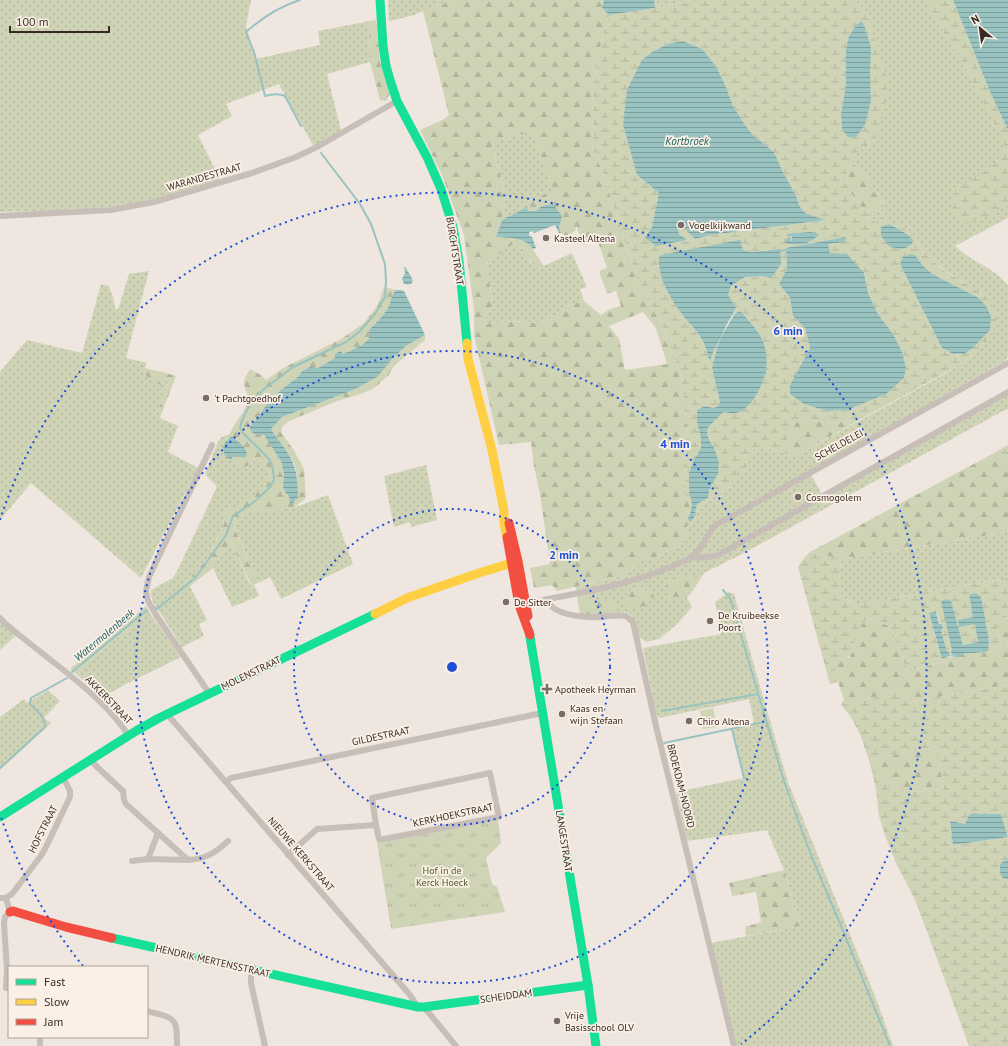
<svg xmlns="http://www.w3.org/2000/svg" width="1008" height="1046" viewBox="0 0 1008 1046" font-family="'PT Sans',sans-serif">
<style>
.grass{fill:url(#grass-dots)}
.forest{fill:url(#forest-firs);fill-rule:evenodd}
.wetland{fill:url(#wetland-marsh);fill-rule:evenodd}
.park{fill:url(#park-tufts)}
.pitch{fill:#d0d4b7}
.water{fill:url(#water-rules)}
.pier{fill:#eee6df}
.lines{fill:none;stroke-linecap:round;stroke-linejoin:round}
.stream{stroke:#99c3c0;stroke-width:2}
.street{stroke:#c7beb8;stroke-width:6}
.fast{stroke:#16e098;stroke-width:9}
.slow{stroke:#ffcf43;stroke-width:9}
.jam{stroke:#f24e42;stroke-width:9}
.ring{fill:none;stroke:#1d4ed8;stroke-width:2;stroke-dasharray:2 4}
.poi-dot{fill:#786c67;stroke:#fbf0e6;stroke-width:1.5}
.labels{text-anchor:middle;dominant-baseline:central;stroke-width:3.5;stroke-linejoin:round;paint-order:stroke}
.street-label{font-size:10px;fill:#382b26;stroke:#fbf0e6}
.poi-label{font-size:10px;fill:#382b26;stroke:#fbf0e6;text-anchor:start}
.park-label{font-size:10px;fill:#4a5927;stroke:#fbf0e6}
.water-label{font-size:11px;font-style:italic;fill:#175d5e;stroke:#fbf0e6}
.centre{fill:#1d4ed8;stroke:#fbf0e6;stroke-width:2}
.ring-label{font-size:12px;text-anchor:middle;font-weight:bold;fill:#1d4ed8;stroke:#fbf0e6;stroke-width:3.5;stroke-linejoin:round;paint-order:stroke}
</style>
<defs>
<pattern id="grass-dots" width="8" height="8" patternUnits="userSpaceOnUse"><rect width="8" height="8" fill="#d0d4b7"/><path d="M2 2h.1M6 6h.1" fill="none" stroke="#b3b69d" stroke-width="1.8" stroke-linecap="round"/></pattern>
<pattern id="forest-firs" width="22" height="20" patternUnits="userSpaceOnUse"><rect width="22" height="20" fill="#d0d4b7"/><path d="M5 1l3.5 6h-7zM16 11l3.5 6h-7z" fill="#b3b69d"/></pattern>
<pattern id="wetland-marsh" width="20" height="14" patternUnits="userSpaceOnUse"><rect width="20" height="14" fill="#d0d4b7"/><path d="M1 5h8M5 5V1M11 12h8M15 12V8" fill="none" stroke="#b3b69d"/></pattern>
<pattern id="park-tufts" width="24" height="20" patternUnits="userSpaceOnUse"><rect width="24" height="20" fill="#d0d4b7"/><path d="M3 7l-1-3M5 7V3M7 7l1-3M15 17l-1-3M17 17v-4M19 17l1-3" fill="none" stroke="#b3b69d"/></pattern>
<pattern id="water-rules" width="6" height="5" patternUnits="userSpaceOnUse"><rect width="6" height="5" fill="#99c3c0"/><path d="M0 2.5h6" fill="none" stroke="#7e9f9c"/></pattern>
</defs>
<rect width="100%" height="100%" fill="#eee6df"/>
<g class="grass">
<polygon points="0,0 251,0 246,26 255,59 320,45 318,31 370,21 369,38 370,62 327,74 341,130 314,147 279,84 226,104 232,116 198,135 220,179 154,199 121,206 65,210 0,212"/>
<polygon points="388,0 452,0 411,16 389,21"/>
<polygon points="654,0 692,0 655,8"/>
<polygon points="856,0 924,0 965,68 1001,134 1005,149 999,160 983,172 991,215 1008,204 1008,218 955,246 970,258 983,265 998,275 1008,285 1008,356 1005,361 809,471 824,498 1008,395 1008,409 1005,410 992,417 742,554 704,573 696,586 687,598 692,607 677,624 659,639 646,642 639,637 634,621 631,615 626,612 598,615 580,615 576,587 618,577 639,565 685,543 688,524 693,523 700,505 730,487 751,451 762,448 781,451 794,457 939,377 959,365 977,352 983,294 946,271 925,254 915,238 884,220 876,222 868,219 870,212 881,212 884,201 874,190 867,176 856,168 849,166 858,152 878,136 873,35 867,13"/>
<polygon points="532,131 553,191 527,202 527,207 502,220 506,196 492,142"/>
<polygon points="514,244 523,249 529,261 536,264 539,268 572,253 587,287 580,289 584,301 569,305 551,318 538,323 514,321 484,324 487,314 494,308 486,264 500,252"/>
<polygon points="149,271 126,358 147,363 145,368 143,369 169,382 157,412 161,415 160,418 178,426 168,452 198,468 141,578 31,483 0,520 0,372 27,340 82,353 101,284 109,286 113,297 115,308 118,310 129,274"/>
<path d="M230,434L232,436L227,439L223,453C227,457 231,459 234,463L251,464L257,457C264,464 269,471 270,480L255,494L236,510L222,511L224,524L212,549V556L199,566L192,579L195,582L190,586L207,620L199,624L204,636L182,647L153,602L151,594V590L173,578L177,571L217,487L205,474L218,442L222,437Z"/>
<polygon points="426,465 437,520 411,527 410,522 394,527 384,476"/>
<polygon points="328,495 353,564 281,599 270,577 258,583 234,526 237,518 246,513 257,510 267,511 293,508"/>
<polygon points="1008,532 1008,578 858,604 843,598 839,581 841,559"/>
<polygon points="231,543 251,586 254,585 259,596 232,607 213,568 222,553"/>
<polygon points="729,592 734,594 761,690 788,782 877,1001 893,1046 737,1046 711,943 801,926 784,870 767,830 687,841 676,792 744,778 732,728 754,723 749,699 659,718 656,713 643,648 721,634 715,602"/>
<polygon points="149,612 181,657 124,685 101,698 97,693 75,673"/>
<polygon points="0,621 16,635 0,650"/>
<polygon points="48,690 60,701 44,718 51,723 0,770 0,717 24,699 27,703"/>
</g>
<g class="forest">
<path d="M452,0H604L602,8L609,15L601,44L594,84L592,145L604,176L638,282L663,327L681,376L687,426L685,493L689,502L690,510L683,517L688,524L685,543L639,565L618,577L557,591L552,585L534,588L530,568L550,564L540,494L534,466L531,442L499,445L474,335V309L464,235L442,175L420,130L444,119L449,115L423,11ZM532,131L552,191L526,202L528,211H537L543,206L559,227L561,233L566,236L575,231L576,225L583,245L597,239L607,268L599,271L607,294L616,291L621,306L610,309L601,315L584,301L569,305L551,318L538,323L514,321L484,324L487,314L494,308L486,264C495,256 503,250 514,244L523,249L524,256C529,261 535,263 539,268L544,266C539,260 536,253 531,247C523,237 507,239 496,237L502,220L506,196L492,143ZM643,312L656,328L667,364L625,370L619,339L609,326Z"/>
<polygon points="376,20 380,62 390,93 386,101 380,100 370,62 369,38 370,21"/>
<polygon points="849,166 856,168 867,176 874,190 884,201 883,206 881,212 870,212 860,206 852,195 846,179"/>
<path d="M384,287L396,290C391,295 391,301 388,308C383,316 376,323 369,330L370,339L362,345L318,368L310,367L302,371L299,376L281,390L269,401L257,419L250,426C255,428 260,431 263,435C268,439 279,455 281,461C289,479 275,486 295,500L298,497C298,488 298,478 296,469C292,454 278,442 271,429L282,417L353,390L393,358L406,346L425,335V340L395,365L388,376L374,388L361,394L337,401L289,421L282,427L281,432L295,452L304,469L306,498L293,508L267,511L257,510L246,513L237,518L234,527L258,583L252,586L231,543L222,553L219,559L212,569L195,582L192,579L193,572L212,556V549L224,524L222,511L229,505L236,510L255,494L270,480C269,471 264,464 257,457C247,468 242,472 231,460L234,454V438L230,434C233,424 247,410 248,400C249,393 243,387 244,381C245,377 248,373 250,369L261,375L266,380L283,368L341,339L363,324L378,305Z"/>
<path d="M145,368L166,373L176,376L161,415L157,412L169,382L165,380L161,385L157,384L155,380C149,378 144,376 143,369Z"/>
<polygon points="800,417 812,420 836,423 863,418 794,457 781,451 786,444 790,432"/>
<polygon points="998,456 1008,460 1008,532 841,559 810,552 981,460"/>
<path d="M687,576H694L699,577C697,584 686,595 679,598C676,599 672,599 669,599L667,589V582Z"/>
<path d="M637,588L651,591L654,596C648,606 643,607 632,608L624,602L628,591Z"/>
<path d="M580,596C591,601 602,601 614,600L616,604L615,610L588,614L582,611L579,597Z"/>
<polygon points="146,606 149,612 75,673 70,669"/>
<polygon points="1001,615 1006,616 1008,626 1008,685 977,690 907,703 898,688 878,697 841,705 844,699 838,682 834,664 837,660 850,657 852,646 855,641 858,629 865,621 872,619 889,626 893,633 907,671 943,662 942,659 961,654 985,652 988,651 999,653 1001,641 997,629 997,619"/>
<polygon points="936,747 944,789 913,792 896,787 872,772 869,760"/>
<polygon points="784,870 801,926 746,936 745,927 761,922 756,892 732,896 729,883"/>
</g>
<g class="wetland">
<path d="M692,0H856L867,13L887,78V92L878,136L858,152L849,166L846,179L852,195L860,206L870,212L868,219L876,222L884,220L899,223L915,238L925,254L945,271L983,294L991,303L997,314L996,324L995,332L977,352L959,365L863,418L836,423L812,420L800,417L790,432L786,444L781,451L762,448L751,451L750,457L745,469L730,487L700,505L693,523L688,524L683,517L690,510L689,502L685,493L687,426L681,376L663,327L638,282L604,176L592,145L594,84L601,44L609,15L655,8ZM865,27L867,35L871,101L842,129L841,114L846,85V48L849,36ZM668,44L703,50L718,70L726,87L733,106L747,128L754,136L774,152L782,170L796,196L800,207L805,213L824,220L711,235L695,239L685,229V222L677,223L679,234L687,241L646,238L652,227L659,193L637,175L623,125L642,60L652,52ZM889,224L896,227L910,237L912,244L908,247L902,249L881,227ZM818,234C808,244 799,242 786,242C786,239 787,238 790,238L791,242L792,241V236ZM845,237L846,242L828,244L830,254L864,273L868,293L878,314L893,334L885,394L847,410L827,411L804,404L802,365L810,348L805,328L793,316L790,298L779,284L787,268L786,248ZM740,241L743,250L752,252L780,249L763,276L745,277L731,286L728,295L736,307L733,313L734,316L741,312L757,330L766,348L728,413L724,412C718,416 712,424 707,429L708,438L714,448L712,485L709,490L708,498L697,504L694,518L689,514L691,510L692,501L689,494L695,458L701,448V438L697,422L705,406L713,408L717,407L720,402L712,368L717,347H715L710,360L701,338L684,316L671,297L662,278L658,265ZM915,255L924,267L934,275L979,298L986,306L990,330C981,340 969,358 953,354C949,353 945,350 942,348L900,264Z"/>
<path d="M924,0H953L991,94L1008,130V204L991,215L971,222L960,221C949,207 951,203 956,187L983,172L999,160L1005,149L1000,134L965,68Z"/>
<polygon points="1008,445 1008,460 998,456 981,460"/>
<path d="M810,552L841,559L839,581L843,598L858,604L1008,578V626L1006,616L1001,615L997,619V629L1001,641L999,653L988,651L989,642L982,601C979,594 976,592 969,595L973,617L958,620L975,624L978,642L963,645L951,602L952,650L951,652L952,656H950L949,652H947L941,630L943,629L942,624H940L937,612L929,614L943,662L907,671L893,633L889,626L872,619L865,621L858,629L855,641L852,646L853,652C847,661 841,656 834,664L838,682L830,684L798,567L804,558Z"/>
<polygon points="1008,685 1008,836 1001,814 980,814 975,813 965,824 950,821 953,845 1008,837 1008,859 1004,861 1006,879 1008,879 1008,1046 969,1046 925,926 915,900 895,861 885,835 879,816 876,790 872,772 896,787 913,792 944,789 936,747 869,760 860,734 851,717 841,705 878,697 898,688 906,698 907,703 977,690"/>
</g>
<polygon class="park" points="498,820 501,843 486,858 492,884 497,887 505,912 391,929 377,842"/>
<polygon class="pitch" points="713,708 717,727 703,729 700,711"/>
<g class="water">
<polygon points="604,0 654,0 655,8 609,15 602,8"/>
<polygon points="953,0 1008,0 1008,130 991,94"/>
<polygon points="862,22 865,27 871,48 870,75 871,101 865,125 856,137 848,137 842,129 841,114 846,85 846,48 849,36 857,24"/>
<polygon points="682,41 695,46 703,50 714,64 718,70 726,87 733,106 747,128 754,136 774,152 782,170 796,196 800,207 805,213 825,220 711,235 695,239 685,229 684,222 677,224 679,234 687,240 656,246 645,238 652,227 659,193 637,175 623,125 627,90 642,60 652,52 668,44"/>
<path d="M553,204L562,216L559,227L561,233H559L555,225L534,233L532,231L529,232V235L530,236L532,237L536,248L533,249C524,237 509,238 496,237L502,220L527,207L528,211H536L542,206Z"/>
<path d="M889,224C897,228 907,233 913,240L912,244L908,247L902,249L890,247L881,236V227Z"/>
<path d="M810,232L816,233L818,234C818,235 814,239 814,239C807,244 792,247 785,242L786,239L790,237L791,241H792V236H787V234Z"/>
<polygon points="845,237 846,242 828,244 830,253 847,254 864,273 868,293 878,314 893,334 902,352 906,368 904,378 886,394 847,410 827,411 804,404 790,394 790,385 810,348 805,328 793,316 790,298 779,284 787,268 786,248"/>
<path d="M740,240L743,250L752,252L780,249L781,264L771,278L763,276L745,277L731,286L728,295L736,307L733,313L734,315L739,311L741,312C751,323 761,333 765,347C767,352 767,367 766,372C762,386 753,406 739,412C735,414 729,413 724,412C718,416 712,424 707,429L708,438L714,448L719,462L718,473L712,485L709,490L708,498L697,504L694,518L690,522L688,519L691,510L692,501L689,494V472L695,458L701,448V438L697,422V410L705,406L713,408L717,407L720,402L712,368L717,348L715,347L710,361C707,354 705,344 701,338C697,331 690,324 685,318C672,301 657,279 659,257L665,254Z"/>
<polygon points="911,254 915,255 924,267 934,275 979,298 986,306 991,316 990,330 973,348 964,354 953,354 942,348 900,264 903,257"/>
<path d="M404,267H405C408,272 421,287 404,284L402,279L405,273Z"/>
<path d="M396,290H401L404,291L425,335L406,346L393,358L377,377L353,390L282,417L271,429C276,438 284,446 289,455C297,468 298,482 298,498L295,500L293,504L290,503L289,496L286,493L283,487L284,474L281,461L264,435L254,434L250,429V426L257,419L269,401L281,390L299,376L302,371L310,367L318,368L335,358V354L340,351L344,354L362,345L369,339V330C376,323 383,316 388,308C391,301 391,295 396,290Z"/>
<path d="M232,436C235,440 241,443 244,447C251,458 243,460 234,454L231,460C219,454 222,442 232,436Z"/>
<polygon points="974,593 977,594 980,596 982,601 989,642 988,651 985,652 961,654 960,657 954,657 953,655 952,656 951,651 952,650 941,601 947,599 951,601 963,645 978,642 975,624 959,627 958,620 973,617 969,595"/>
<polygon points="936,612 939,624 942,624 943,629 941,630 947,652 949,652 950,656 942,659 929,613"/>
<polygon points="975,813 980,814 1001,814 1008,837 953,845 950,821 965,824 970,814"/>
<path d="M1008,859V879C999,879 1000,871 1000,864L1004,861Z"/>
</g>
<polygon class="pier" points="733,314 734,315 721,337 717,347 716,347 728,322"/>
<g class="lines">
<g class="stream">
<path d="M300,0C280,6 262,18 246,32L254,52L265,96C272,94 278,93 285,96L301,126"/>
<polyline points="780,251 786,250"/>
<polyline points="723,590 730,598 783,778 799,823 813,860 846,938 890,1046"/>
<polyline points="154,607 157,609 195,578 226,535 233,516 254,502 269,488 274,480 273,470 270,460 244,434 240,428 241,423 247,410 253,401 264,389 293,367 346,342 359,332 375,314 385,297 386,281 385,264 371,224 360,204 321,153"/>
<polyline points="72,672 147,610"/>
<polyline points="662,711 758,694"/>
<polyline points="732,729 744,778"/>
<polyline points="664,743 764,722"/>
<path d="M0,768L45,727C46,718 36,710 30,704L31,698L67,678"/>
</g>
<g class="street">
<polyline points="0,216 111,210 154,202 252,173 296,157 317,147 397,101"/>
<path d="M691,557C701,558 711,558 720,554L1008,392"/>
<path d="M547,599C548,602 550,604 552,607C562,615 585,618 598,617C608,617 617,614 626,616L633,622L656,726L734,1046"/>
<path d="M523,604C571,594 622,587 668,568C675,565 683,562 690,558C702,551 706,534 716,525L1008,363"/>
<path d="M0,618L7,625C25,640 43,654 61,668C86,688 111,709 129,736"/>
<polyline points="209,693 158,618 148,601 146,591 149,577 212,445"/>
<polyline points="167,714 410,995 418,1007"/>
<path d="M91,759L96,766L123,791L124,800L126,804L188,860C206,859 215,853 228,841"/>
<polyline points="226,782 231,778 542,713"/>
<polyline points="288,855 317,829 376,825 372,798 490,773 499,817 384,839 379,839 376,825"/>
<polyline points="148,859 158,833"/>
<polyline points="132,861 148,859 188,860"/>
<polyline points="0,898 6,898 12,894 40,857 44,851 70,797 70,791 63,777"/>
<polyline points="6,898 10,912 5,917 4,923 7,970 6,988"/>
<polyline points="251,970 251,983 265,1046"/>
<polyline points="424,1007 456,1046"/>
<path d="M147,1011C156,1014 174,1015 176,1027C177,1033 177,1040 177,1046"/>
<polyline points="40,1037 40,1046"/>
</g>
<g class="fast">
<polyline points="380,0 383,46 386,66 391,83 397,101 427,157 441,189 453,227 459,261 467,343"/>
<polyline points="529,631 588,985 596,1046"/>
<polyline points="0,817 136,731 159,718 375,614"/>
<polyline points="112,938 418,1007 424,1007 588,985"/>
</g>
<g class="slow">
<polyline points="467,343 468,359 492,450 504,511 504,523 507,537"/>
<polyline points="375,614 407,598 479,573 518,561"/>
</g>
<g class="jam">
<polyline points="509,523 518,561 528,616"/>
<polyline points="507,537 519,605 530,635"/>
<polyline points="10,912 13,911 66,927 112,938"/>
</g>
</g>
<g class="ring">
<circle cx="452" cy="667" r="158"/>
<circle cx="452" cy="667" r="316"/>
<path d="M83 966A475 475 0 0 1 0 814M0 520A475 475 0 1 1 741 1044"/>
</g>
<g class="poi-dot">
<circle cx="681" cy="225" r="4"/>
<circle cx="546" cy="238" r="4"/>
<circle cx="206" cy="398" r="4"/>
<circle cx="798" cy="497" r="4"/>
<circle cx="506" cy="602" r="4"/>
<circle cx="710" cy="621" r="4"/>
<path d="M545 683h4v4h4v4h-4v4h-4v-4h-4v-4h4z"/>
<circle cx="562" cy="714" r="4"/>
<circle cx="689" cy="721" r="4"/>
<circle cx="557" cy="1021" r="4"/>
</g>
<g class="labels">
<g class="street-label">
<text transform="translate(204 177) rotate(-16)">WARANDESTRAAT</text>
<text transform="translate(455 251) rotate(81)">BURCHTSTRAAT</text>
<text transform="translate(839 445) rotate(-29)">SCHELDELEI</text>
<text transform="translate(251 673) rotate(-26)">MOLENSTRAAT</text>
<text transform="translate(109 700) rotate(46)">AKKERSTRAAT</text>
<text transform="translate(381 736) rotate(-12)">GILDESTRAAT</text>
<text transform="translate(681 786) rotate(76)">BROEKDAM-NOORD</text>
<text transform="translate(453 815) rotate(-12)">KERKHOEKSTRAAT</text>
<text transform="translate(43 829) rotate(-63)">HOFSTRAAT</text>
<text transform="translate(564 841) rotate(81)">LANGESTRAAT</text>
<text transform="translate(301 854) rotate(49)">NIEUWE KERKSTRAAT</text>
<text transform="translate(213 961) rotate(13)">HENDRIK MERTENSSTRAAT</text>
<text transform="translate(506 996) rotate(-8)">SCHEIDDAM</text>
</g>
<g class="poi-label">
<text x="689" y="225">Vogelkijkwand</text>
<text x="554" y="238">Kasteel Altena</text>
<text x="214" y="398">'t Pachtgoedhof</text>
<text x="806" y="497">Cosmogolem</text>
<text x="514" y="602">De Sitter</text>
<text x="718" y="615">De Kruibeekse<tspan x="718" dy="12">Poort</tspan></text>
<text x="555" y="689">Apotheek Heyrman</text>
<text x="570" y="708">Kaas en<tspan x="570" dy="12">wijn Stefaan</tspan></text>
<text x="697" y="721">Chiro Altena</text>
<text x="565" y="1015">Vrije<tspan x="565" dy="12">Basisschool OLV</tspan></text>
</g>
<g class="park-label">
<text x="442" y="870">Hof in de<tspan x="442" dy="12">Kerck Hoeck</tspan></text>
</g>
<g class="water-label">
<text x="687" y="141">Kortbroek</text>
<text transform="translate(104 635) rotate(-40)">Watermolenbeek</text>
</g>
</g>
<circle cx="452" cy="667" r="6" class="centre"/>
<g class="ring-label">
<text x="788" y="335">6 min</text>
<text x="675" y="448">4 min</text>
<text x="564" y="559">2 min</text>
</g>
<rect x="8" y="966" width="140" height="72" fill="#fbf0e6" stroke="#ada199"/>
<rect x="16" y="979" width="20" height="6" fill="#16e098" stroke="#ada199"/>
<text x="44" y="986" font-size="12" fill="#382b26">Fast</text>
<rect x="16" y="999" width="20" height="6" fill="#ffcf43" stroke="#ada199"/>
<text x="44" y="1006" font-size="12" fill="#382b26">Slow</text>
<rect x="16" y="1019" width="20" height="6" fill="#f24e42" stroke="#ada199"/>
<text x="44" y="1026" font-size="12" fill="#382b26">Jam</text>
<g transform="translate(980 28) rotate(331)" stroke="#fbf0e6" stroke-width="3" paint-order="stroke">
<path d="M0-3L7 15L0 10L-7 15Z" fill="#382b26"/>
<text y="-6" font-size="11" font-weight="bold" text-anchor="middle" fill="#382b26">N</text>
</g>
<path d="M10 26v6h99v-6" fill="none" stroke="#382b26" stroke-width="2"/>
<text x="16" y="26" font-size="12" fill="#382b26" stroke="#fbf0e6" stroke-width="3" paint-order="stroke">100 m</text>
</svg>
